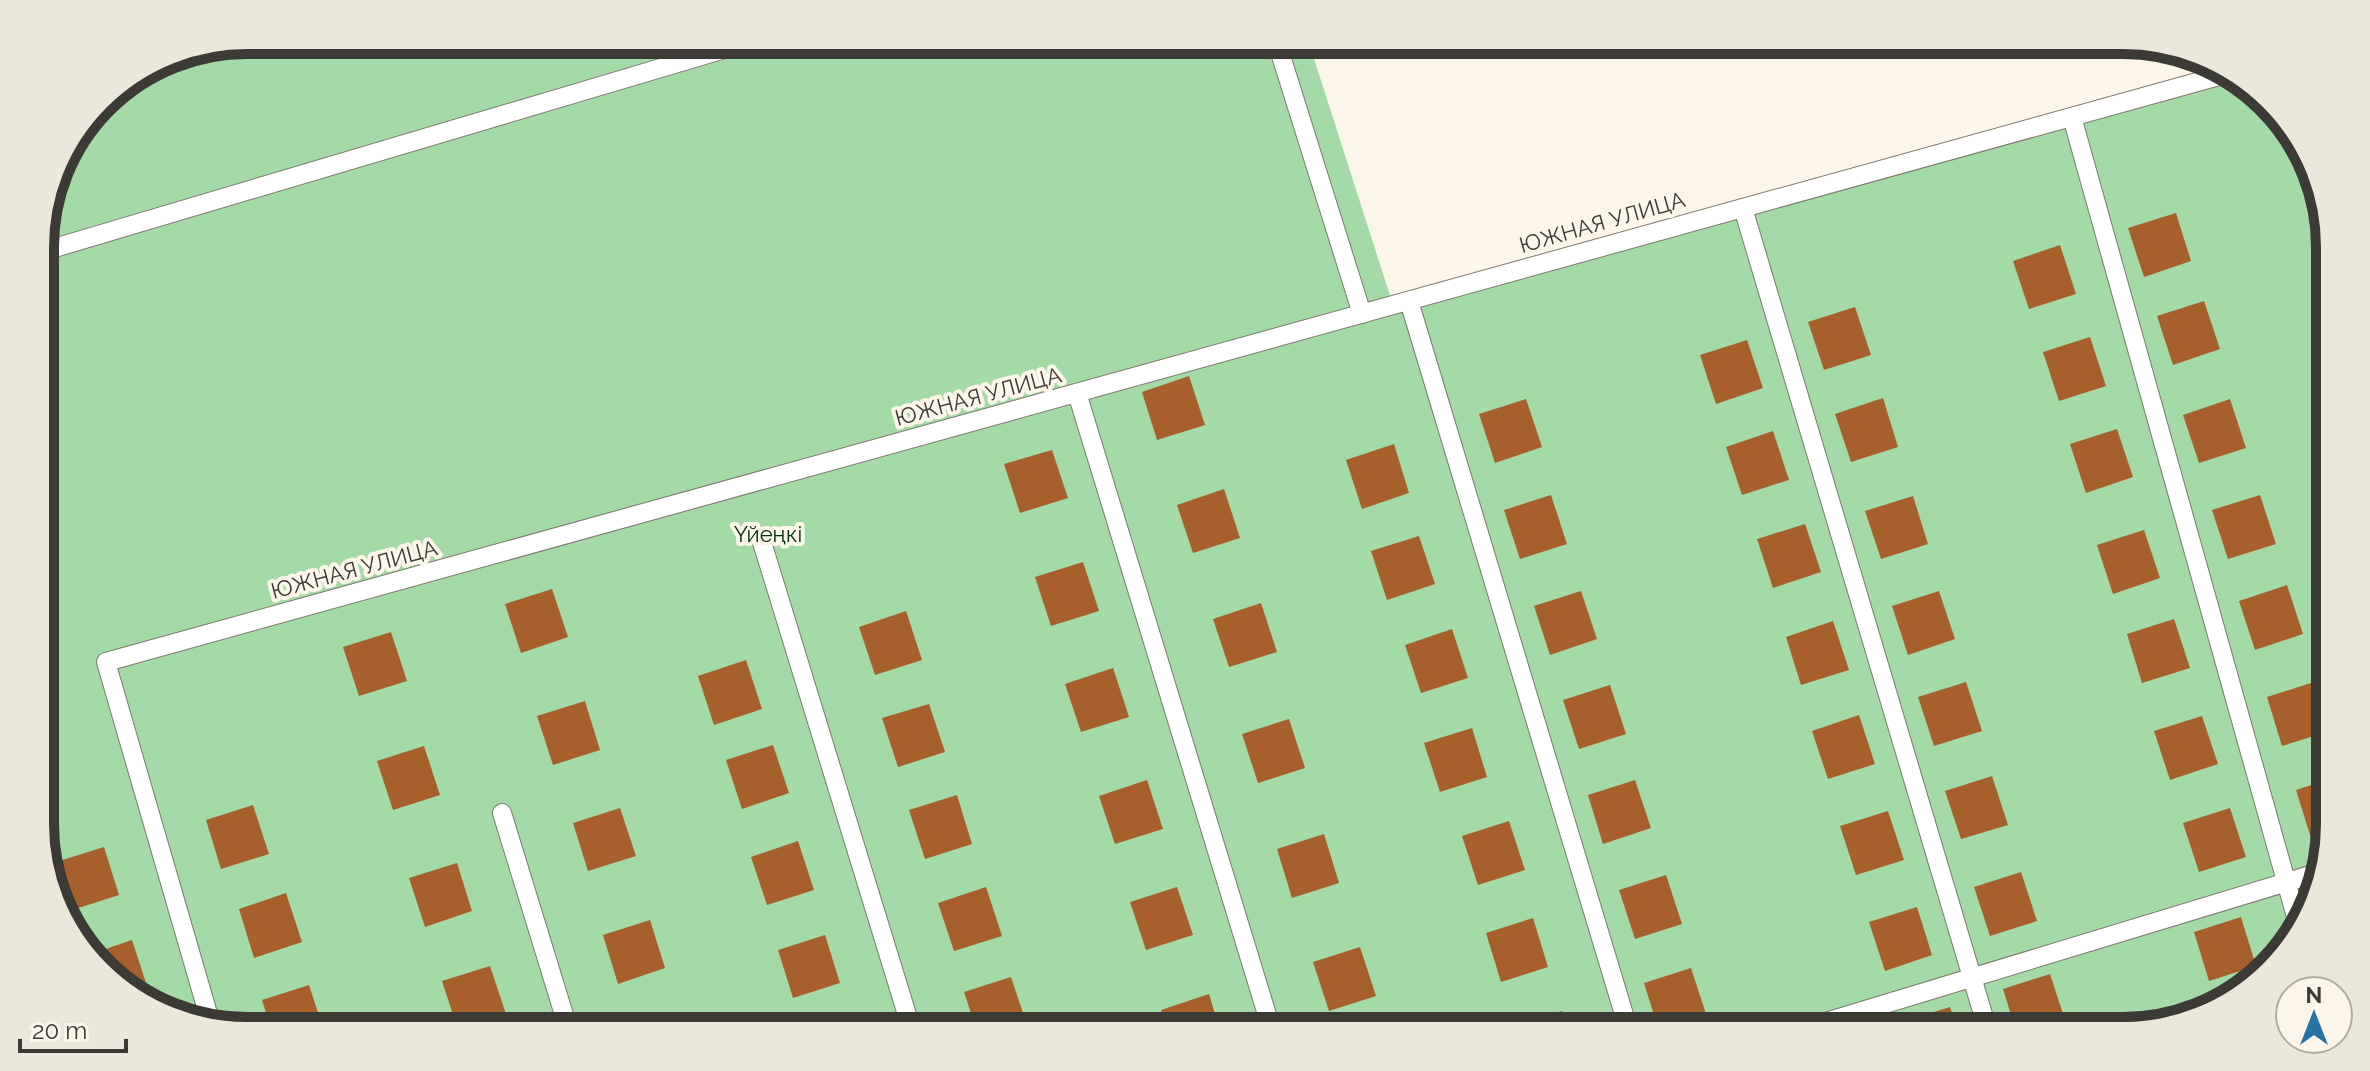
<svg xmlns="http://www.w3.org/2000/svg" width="2370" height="1071" viewBox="0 0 2370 1071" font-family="Raleway,sans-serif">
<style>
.green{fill:#a3daa8}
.building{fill:#a75f2c}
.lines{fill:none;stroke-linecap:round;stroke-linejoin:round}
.service-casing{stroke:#7d786c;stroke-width:20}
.service{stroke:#fff;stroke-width:18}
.labels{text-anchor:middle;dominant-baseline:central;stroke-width:8;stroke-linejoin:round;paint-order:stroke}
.street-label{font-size:22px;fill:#3c3a35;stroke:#fbf6e9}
.park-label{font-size:22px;fill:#00340c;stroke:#fbf6e9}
.rim{fill:none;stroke:#3c3a35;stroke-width:10}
</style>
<rect width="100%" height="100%" fill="#fbf6e9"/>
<polygon class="green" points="247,40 1308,40 1393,305 2224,72 2288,121 2328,220 2330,825 2314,904 2239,996 2136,1031 247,1031 167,1015 83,951 42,852 40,233 62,155 110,92 168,56"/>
<g class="building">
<polygon points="2176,213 2191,261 2144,277 2128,228"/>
<polygon points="2060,245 2076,294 2029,309 2013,261"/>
<polygon points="2204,301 2220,349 2173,365 2157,316"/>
<polygon points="1855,307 1871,355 1824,370 1808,322"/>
<polygon points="2090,337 2106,386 2059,401 2043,352"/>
<polygon points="1747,340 1763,388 1716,404 1700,355"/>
<polygon points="1189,376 1205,425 1157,440 1142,392"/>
<polygon points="1883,398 1898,447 1851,462 1835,414"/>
<polygon points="1526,399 1542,447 1495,463 1479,414"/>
<polygon points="2230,399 2246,448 2199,463 2183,415"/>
<polygon points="2117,429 2133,477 2086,493 2070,444"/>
<polygon points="1773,431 1789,480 1742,495 1726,447"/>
<polygon points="1394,444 1409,493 1362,509 1346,460"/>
<polygon points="1052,450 1068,498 1020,513 1004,464"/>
<polygon points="1224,489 1240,538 1193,553 1177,505"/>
<polygon points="1551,495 1567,544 1520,559 1504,510"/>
<polygon points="2260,495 2276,544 2228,559 2212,510"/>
<polygon points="1913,496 1928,544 1881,559 1865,511"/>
<polygon points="1805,524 1821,572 1773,588 1757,539"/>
<polygon points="2144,530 2160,578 2113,594 2097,545"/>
<polygon points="1419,536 1435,584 1387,600 1371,551"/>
<polygon points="1083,562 1099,611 1051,626 1035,577"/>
<polygon points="2287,585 2303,634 2255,650 2239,601"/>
<polygon points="552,589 568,637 521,653 505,604"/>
<polygon points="1581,591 1597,639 1550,655 1534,606"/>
<polygon points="1939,591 1955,639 1908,655 1892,606"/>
<polygon points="1261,603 1277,652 1229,667 1213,619"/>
<polygon points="906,611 922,660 875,675 859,627"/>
<polygon points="2174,619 2190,668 2142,683 2127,634"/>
<polygon points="1833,621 1849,670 1801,685 1786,637"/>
<polygon points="1452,629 1468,678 1421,693 1405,645"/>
<polygon points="391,632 407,681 359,696 343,647"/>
<polygon points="746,660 762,709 714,725 698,676"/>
<polygon points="1113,668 1129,717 1081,732 1065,684"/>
<polygon points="1966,682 1982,731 1934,746 1918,697"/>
<polygon points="2314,682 2330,731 2282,746 2267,697"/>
<polygon points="1610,685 1626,734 1579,749 1563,700"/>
<polygon points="585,701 600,750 553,765 537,716"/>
<polygon points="929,704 945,752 898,767 882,718"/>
<polygon points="1859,715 1875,764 1828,779 1812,731"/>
<polygon points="2202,716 2218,764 2170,780 2154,731"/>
<polygon points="1289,719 1305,768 1258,783 1242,734"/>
<polygon points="1472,728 1487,777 1440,792 1424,743"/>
<polygon points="773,745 789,793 742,809 726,760"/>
<polygon points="424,746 440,795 393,810 377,761"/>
<polygon points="1992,776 2008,825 1961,839 1945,791"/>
<polygon points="2330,779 2328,833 2311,838 2296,790"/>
<polygon points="1147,780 1163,829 1115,844 1099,796"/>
<polygon points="1635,780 1651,828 1603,844 1588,795"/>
<polygon points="957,795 972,844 925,859 909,810"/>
<polygon points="253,805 269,854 221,869 206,820"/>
<polygon points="620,808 636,856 588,871 573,823"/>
<polygon points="2230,808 2246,857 2199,872 2183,823"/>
<polygon points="1888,811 1904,860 1856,875 1840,826"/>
<polygon points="1509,821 1525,870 1478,885 1462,836"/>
<polygon points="1324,834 1339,883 1292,898 1277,849"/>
<polygon points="798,841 814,890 767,905 751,857"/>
<polygon points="104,847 119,895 72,910 56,862"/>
<polygon points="457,863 472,911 425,927 409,878"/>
<polygon points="2021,872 2037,921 1990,936 1974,887"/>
<polygon points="1666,875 1682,924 1635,939 1619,890"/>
<polygon points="986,887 1002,936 954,951 938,903"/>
<polygon points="1177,887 1193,935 1146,950 1130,902"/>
<polygon points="286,893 302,942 254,958 239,909"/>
<polygon points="1917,907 1932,955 1885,971 1869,922"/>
<polygon points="2241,917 2256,966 2209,981 2194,932"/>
<polygon points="1533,918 1548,967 1501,982 1486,933"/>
<polygon points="650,920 665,968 618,984 603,935"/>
<polygon points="825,935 840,983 793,998 778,950"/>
<polygon points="132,940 148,989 137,992 88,955"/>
<polygon points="1360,947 1376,996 1329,1011 1313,962"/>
<polygon points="490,966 506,1014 458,1030 442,981"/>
<polygon points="1691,968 1707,1017 1659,1031 1644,983"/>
<polygon points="2050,974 2066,1023 2041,1031 2016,1031 2003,989"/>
<polygon points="1011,977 1027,1025 1011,1031 977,1031 964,992"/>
<polygon points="309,985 324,1031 272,1031 262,1000"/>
<polygon points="1209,994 1220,1031 1168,1031 1161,1010"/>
<polygon points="1950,1007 1958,1031 1905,1031 1902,1022"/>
<polygon points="1562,1011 1569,1031 1517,1031 1515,1026"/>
<polygon points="853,1021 857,1031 826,1031 826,1030"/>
</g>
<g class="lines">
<g class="service-casing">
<g id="service">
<polyline points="1276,40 1362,314"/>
<polyline points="2072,117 2298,924"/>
<polyline points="1743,208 1988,1031"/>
<polyline points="41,252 755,40"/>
<polyline points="1409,301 1629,1031"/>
<polyline points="1077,393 1272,1031"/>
<polyline points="761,539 912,1031"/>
<polyline points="502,813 569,1031"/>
<polyline points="211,1024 106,662 2226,74"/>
<polyline points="1796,1031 2320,872"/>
</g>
</g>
<use href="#service" class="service"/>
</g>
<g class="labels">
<g class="street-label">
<text transform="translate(1602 222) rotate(-16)">ЮЖНАЯ УЛИЦА</text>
<text transform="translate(978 396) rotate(-15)">ЮЖНАЯ УЛИЦА</text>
<text transform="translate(354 569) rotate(-15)">ЮЖНАЯ УЛИЦА</text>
</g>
<g class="park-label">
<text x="768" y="534">Үйеңкі</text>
</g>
</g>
<path d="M0 0H2370V1071H0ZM247 54H2123A193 193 0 0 1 2316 247V824A193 193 0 0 1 2123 1017H247A193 193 0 0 1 54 824V247A193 193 0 0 1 247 54Z" fill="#ece7db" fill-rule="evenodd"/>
<path class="rim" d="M247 54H2123A193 193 0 0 1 2316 247V824A193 193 0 0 1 2123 1017H247A193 193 0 0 1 54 824V247A193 193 0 0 1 247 54Z"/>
<g transform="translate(2314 1015)"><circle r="38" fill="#fbf6e9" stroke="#afaba1" stroke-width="2"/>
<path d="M0-6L14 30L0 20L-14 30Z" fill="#2873a6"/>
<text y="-12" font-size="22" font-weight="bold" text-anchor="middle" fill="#3c3a35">N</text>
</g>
<path d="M20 1039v12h106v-12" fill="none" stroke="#3c3a35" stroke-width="4"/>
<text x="32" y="1039" font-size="24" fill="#3c3a35" stroke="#fbf6e9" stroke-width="6" paint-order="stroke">20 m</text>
</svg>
